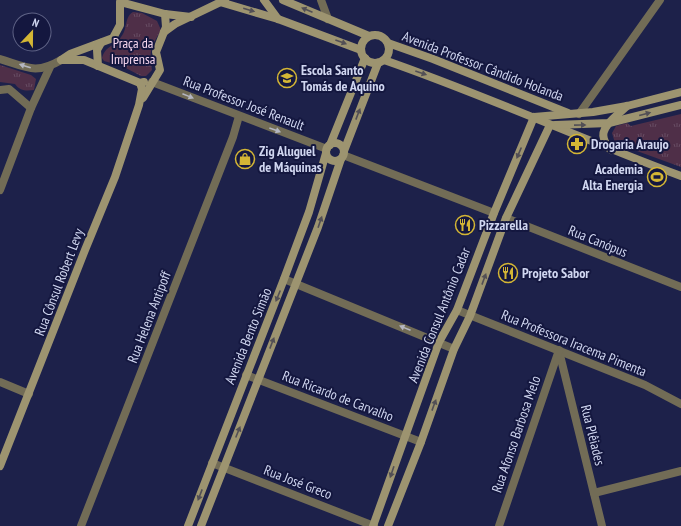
<svg xmlns="http://www.w3.org/2000/svg" width="681" height="526" viewBox="0 0 681 526" font-family="'PT Sans Narrow',sans-serif">
<style>
.grass{fill:url(#grass-tufts)}
.lines{fill:none;stroke-linecap:round;stroke-linejoin:round}
.street{stroke:#726c56;stroke-width:8}
.secondary{stroke:#9d9470;stroke-width:8}
.oneway{fill:#524f55}
.oneway2{fill:#b4b6c2}
.labels{text-anchor:middle;dominant-baseline:central;stroke-width:4;stroke-linejoin:round;paint-order:stroke}
.park-label{font-size:14px;fill:#f8d8f0;stroke:#14173f}
.street-label{font-size:14px;fill:#d0d6f0;stroke:#14173f}
.poi-label{font-size:14px;font-weight:bold;fill:#d0d6f0;stroke:#14173f;text-anchor:start}
</style>
<defs>
<pattern id="grass-tufts" width="24" height="20" patternUnits="userSpaceOnUse"><rect width="24" height="20" fill="#4f2f48"/><path d="M3 7l-1-3M5 7V3M7 7l1-3M15 17l-1-3M17 17v-4M19 17l1-3" fill="none" stroke="#674c63"/></pattern>
</defs>
<rect width="100%" height="100%" fill="#1d214a"/>
<g class="grass">
<path d="M133,12L142,13L157,21L161,30C151,48 149,48 152,70L146,76H141L122,66L104,61L102,58C105,46 115,46 121,37C128,29 124,17 133,12Z"/>
<path d="M0,65L31,75L36,79L34,90C26,91 20,91 15,84L0,82Z"/>
<polygon points="681,114 681,167 615,143 612,133 616,126 627,123 631,126 635,125"/>
</g>
<g class="lines">
<g class="street">
<polyline points="321,0 328,19"/>
<path d="M0,59C26,67 36,75 61,60"/>
<polyline points="152,82 327,149"/>
<polyline points="0,90 9,89 31,108"/>
<polyline points="579,114 660,0"/>
<polyline points="343,155 494,213"/>
<polyline points="0,190 31,108 50,67"/>
<polyline points="506,218 681,287"/>
<polyline points="284,279 454,349"/>
<polyline points="457,310 645,385 681,404"/>
<polyline points="559,351 602,526"/>
<polyline points="246,375 421,442"/>
<polyline points="0,382 29,394"/>
<polyline points="212,463 374,526"/>
<polyline points="594,493 681,471"/>
<polyline points="81,526 233,137 239,116"/>
<polyline points="499,526 559,350"/>
</g>
<g class="secondary">
<polyline points="264,0 278,19"/>
<polyline points="283,0 369,36"/>
<polyline points="220,2 278,19 361,50"/>
<polyline points="164,32 175,24 225,0"/>
<circle cx="375" cy="49" r="14"/>
<polyline points="388,43 433,59 568,113"/>
<polyline points="61,60 70,54 113,38 120,25 120,2 165,14 191,17"/>
<polyline points="62,60 84,60 140,83 144,82"/>
<path d="M384,60C485,95 581,139 681,176"/>
<polyline points="98,66 97,50 101,43"/>
<polyline points="143,98 160,70 156,52 166,27 165,14"/>
<polyline points="534,117 593,112 627,106 681,92"/>
<polyline points="555,125 609,123 681,105"/>
<circle cx="335" cy="152" r="9"/>
<polyline points="330,145 365,58"/>
<path d="M611,150C608,147 605,143 604,139C599,127 620,113 627,106"/>
<polyline points="344,151 378,63"/>
<polyline points="0,466 85,250 115,177 139,105 142,89 140,83"/>
<polyline points="188,526 284,279 309,212 326,153"/>
<polyline points="201,526 318,227 341,159"/>
<polyline points="373,526 439,342 457,310 494,213 534,117"/>
<polyline points="388,526 421,442 454,349 470,316 506,218 550,125"/>
</g>
</g>
<defs><path id="oneway-solid" d="M-6-.8H1V-3.2L6.5 0L1 3.2V.8H-6Z"/></defs>
<g class="oneway">
<use href="#oneway-solid" transform="translate(249 10) rotate(16)"/>
<use href="#oneway-solid" transform="translate(307 10) rotate(-157)"/>
<use href="#oneway-solid" transform="translate(341 42) rotate(20)"/>
<use href="#oneway-solid" transform="translate(421 73) rotate(19)"/>
<use href="#oneway-solid" transform="translate(358 114) rotate(-69)"/>
<use href="#oneway-solid" transform="translate(645 114) rotate(-15)"/>
<use href="#oneway-solid" transform="translate(580 125) rotate(-1)"/>
<use href="#oneway-solid" transform="translate(519 153) rotate(113)"/>
<use href="#oneway-solid" transform="translate(320 222) rotate(-71)"/>
<use href="#oneway-solid" transform="translate(484 279) rotate(-70)"/>
<use href="#oneway-solid" transform="translate(278 296) rotate(112)"/>
<use href="#oneway-solid" transform="translate(272 343) rotate(-69)"/>
<use href="#oneway-solid" transform="translate(434 405) rotate(-70)"/>
<use href="#oneway-solid" transform="translate(238 432) rotate(-68)"/>
<use href="#oneway-solid" transform="translate(392 472) rotate(109)"/>
<use href="#oneway-solid" transform="translate(200 495) rotate(111)"/>
</g>
<g class="oneway2">
<use href="#oneway-solid" transform="translate(25 66) rotate(-163)"/>
<use href="#oneway-solid" transform="translate(188 96) rotate(22)"/>
<use href="#oneway-solid" transform="translate(275 130) rotate(20)"/>
<use href="#oneway-solid" transform="translate(405 328) rotate(-158)"/>
</g>
<defs>
<g id="school-ring" transform="scale(1)"><circle r="9.5" fill="#14173f" stroke="#d4b635" stroke-width="1.5"/><path d="M0-5L7-2L0 1L-7-2ZM-4 1L0 2.5L4 1V4Q0 6-4 4Z" fill="#d4b635"/></g>
<g id="pharmacy-ring" transform="scale(1)"><circle r="9.5" fill="#14173f" stroke="#d4b635" stroke-width="1.5"/><path d="M-2-6h4v4h4v4h-4v4h-4v-4h-4v-4h4Z" fill="#d4b635"/></g>
<g id="shop-ring" transform="scale(1)"><circle r="9.5" fill="#14173f" stroke="#d4b635" stroke-width="1.5"/><path d="M-5-2.5h2.3a2.7 3.5 0 0 1 5.4 0H5L5.5 6h-11ZM-1.5-2.5h3a1.5 2.3 0 0 0-3 0Z" fill="#d4b635"/></g>
<g id="stadium-ring" transform="scale(1)"><circle r="9.5" fill="#14173f" stroke="#d4b635" stroke-width="1.5"/><path d="M0-5a6.5 5 0 1 0 0 10a6.5 5 0 1 0 0-10ZM-3.5-1.8h7v3.6h-7Z" fill="#d4b635"/></g>
<g id="restaurant-ring" transform="scale(1)"><circle r="9.5" fill="#14173f" stroke="#d4b635" stroke-width="1.5"/><path d="M-5-6h1v4h1v-4h1v4h1v-4h1v5L-1.5 .5V6h-2V.5L-5-1ZM5-6V6H3V1.5H1.5Q1.5-4 5-6Z" fill="#d4b635"/></g>
</defs>
<g fill-rule="evenodd">
<use href="#school-ring" x="287" y="78"/>
<use href="#pharmacy-ring" x="577" y="144"/>
<use href="#shop-ring" x="245" y="159"/>
<use href="#stadium-ring" x="657" y="177"/>
<use href="#restaurant-ring" x="465" y="225"/>
<use href="#restaurant-ring" x="508" y="273"/>
</g>
<g class="labels">
<g class="park-label">
<text x="133" y="43">Praça da<tspan x="133" dy="16">Imprensa</tspan></text>
</g>
<g class="street-label">
<text transform="translate(483 66) rotate(21)">Avenida Professor Cândido Holanda</text>
<text transform="translate(244 103) rotate(21)">Rua Professor José Renault</text>
<text transform="translate(598 241) rotate(22)">Rua Canópus</text>
<text transform="translate(59 282) rotate(-69)">Rua Cônsul Robert Levy</text>
<text transform="translate(439 315) rotate(-68)">Avenida Consul Antônio Cadar</text>
<text transform="translate(149 317) rotate(-69)">Rua Helena Antipoff</text>
<text transform="translate(248 336) rotate(-68)">Avenida Bento Simão</text>
<text transform="translate(574 343) rotate(22)">Rua Professora Iracema Pimenta</text>
<text transform="translate(338 396) rotate(21)">Rua Ricardo de Carvalho</text>
<text transform="translate(516 434) rotate(-71)">Rua Afonso Barbosa Melo</text>
<text transform="translate(593 435) rotate(76)">Rua Plêiades</text>
<text transform="translate(298 482) rotate(21)">Rua José Greco</text>
</g>
<g class="poi-label">
<text x="301" y="70">Escola Santo<tspan x="301" dy="16">Tomás de Aquino</tspan></text>
<text x="591" y="144">Drogaria Araujo</text>
<text x="259" y="151">Zig Aluguel<tspan x="259" dy="16">de Máquinas</tspan></text>
<text x="643" y="169" text-anchor="end">Academia<tspan x="643" dy="16">Alta Energia</tspan></text>
<text x="479" y="225">Pizzarella</text>
<text x="522" y="273">Projeto Sabor</text>
</g>
</g>
<g transform="translate(32 32) rotate(22)"><circle r="19" fill="#14173f" stroke="#5f6386"/>
<path d="M0-3L7 15L0 10L-7 15Z" fill="#d4b635"/>
<text y="-6" font-size="11" font-weight="bold" text-anchor="middle" fill="#d0d6f0">N</text>
</g>
</svg>
